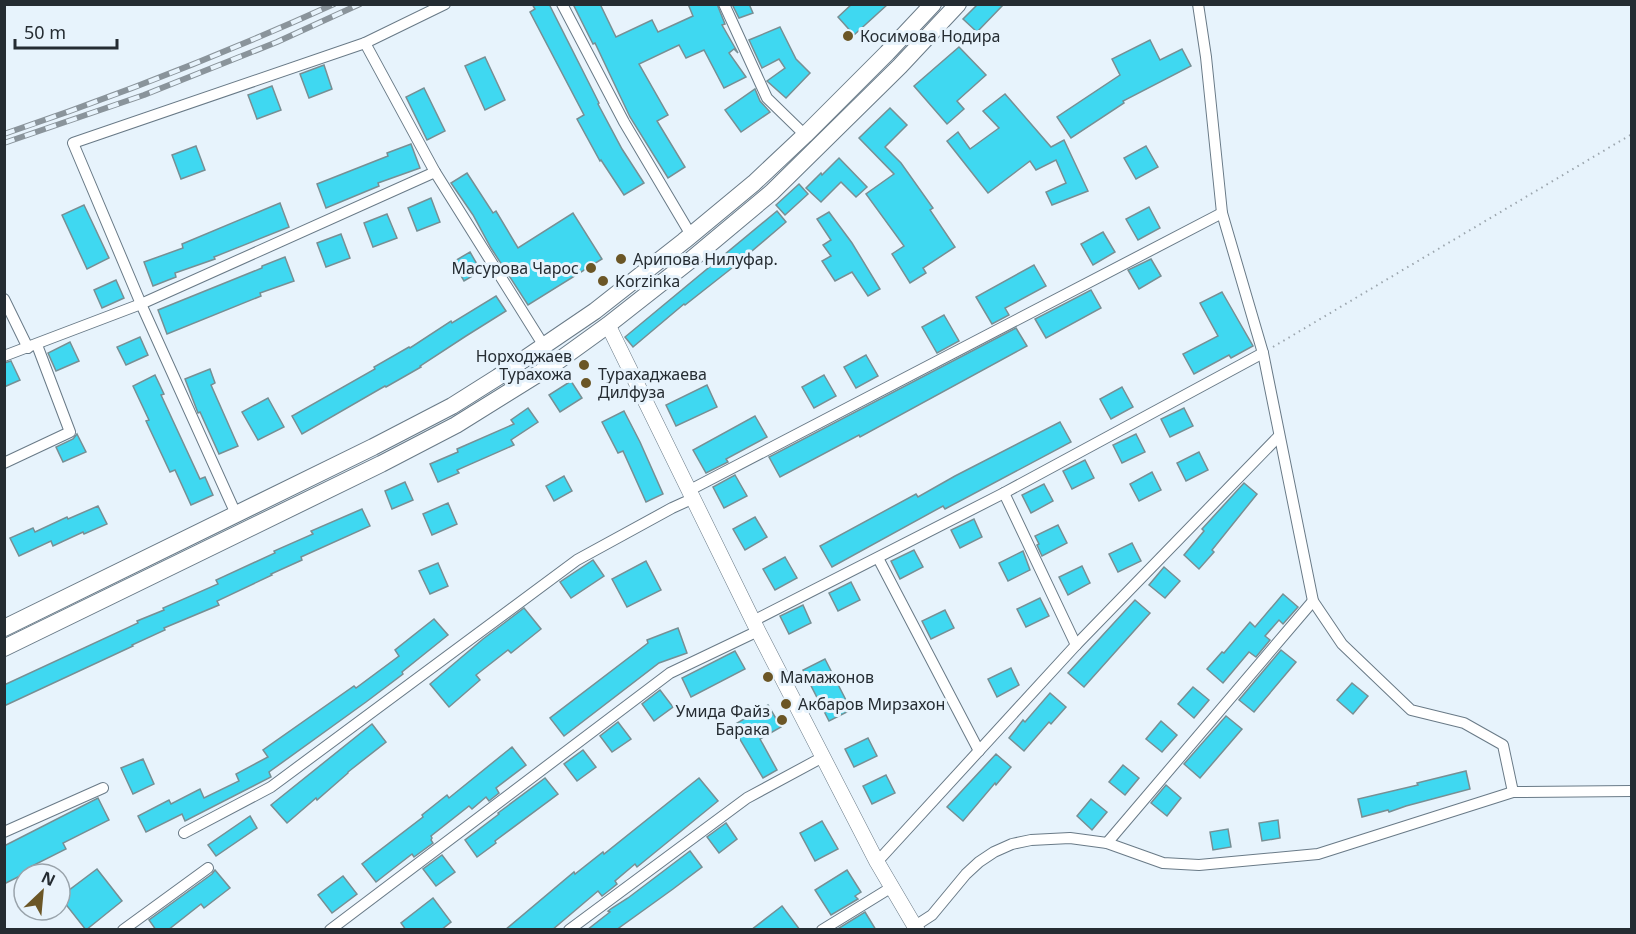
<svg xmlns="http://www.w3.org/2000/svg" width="1636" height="934" viewBox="0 0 1636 934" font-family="'Noto Sans',sans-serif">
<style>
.building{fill:#3fd8f1;stroke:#778f94;stroke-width:1.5}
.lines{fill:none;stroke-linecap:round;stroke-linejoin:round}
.street-casing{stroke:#697a87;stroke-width:12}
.secondary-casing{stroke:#697a87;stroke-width:16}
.primary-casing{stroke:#697a87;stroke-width:18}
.path{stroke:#9ca6ae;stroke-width:2;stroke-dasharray:1.5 4.5;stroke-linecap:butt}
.street{stroke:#fff;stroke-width:10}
.secondary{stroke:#fff;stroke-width:15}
.primary{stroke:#fff;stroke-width:16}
.rail-casing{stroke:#8a949b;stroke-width:6}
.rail{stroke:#e7f3fc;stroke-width:4;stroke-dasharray:11;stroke-linecap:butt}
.poi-dot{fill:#6b5626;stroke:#e7f3fc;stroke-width:2}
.labels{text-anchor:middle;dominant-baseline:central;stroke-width:6;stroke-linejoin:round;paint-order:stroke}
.poi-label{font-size:16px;fill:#252c32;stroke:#e7f3fc;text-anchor:start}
</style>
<rect width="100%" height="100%" fill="#e7f3fc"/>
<g class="building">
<polygon points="532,4 549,4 599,103 598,104 622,149 644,183 624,195 601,160 600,161 577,119 584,115 530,12 535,9"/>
<polygon points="573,4 600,4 616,37 652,20 658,32 693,16 688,4 717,4 725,24 722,25 738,53 734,49 729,53 746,77 724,88 704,50 686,58 679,45 639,64 668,115 657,121 685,167 668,178 630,117 595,43 593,44"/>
<polygon points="732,4 749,4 753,13 739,18"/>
<polygon points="852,4 888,4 854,35 838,17"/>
<polygon points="978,4 1004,4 977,32 963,19"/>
<polygon points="780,27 796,59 810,73 786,98 767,81 785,68 779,59 762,68 749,40"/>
<polygon points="1150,40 1160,60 1182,49 1191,66 1123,101 1124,103 1071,138 1057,117 1120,75 1112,59"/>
<polygon points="959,47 986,75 957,101 964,109 947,124 914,86"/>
<polygon points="485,57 505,100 485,110 465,66"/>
<polygon points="324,65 332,89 309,98 300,74"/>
<polygon points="272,86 281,110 257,119 248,95"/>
<polygon points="424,88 445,131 427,140 406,97"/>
<polygon points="755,89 760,101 770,112 741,132 725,110"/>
<polygon points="1005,94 1051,147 1064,140 1088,191 1052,205 1046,192 1066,183 1056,160 1036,170 1030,161 988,193 947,141 958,132 970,149 999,128 983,111"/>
<polygon points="890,108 907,125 885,147 901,163 933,208 930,210 955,247 923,268 926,273 910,283 892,254 904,246 866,194 894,174 859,138"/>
<polygon points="411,144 420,168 378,183 379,186 326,208 317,184 388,156 387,153"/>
<polygon points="196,146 205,170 181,179 172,155"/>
<polygon points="1146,146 1158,167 1136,179 1124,158"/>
<polygon points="839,158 867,187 856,197 841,182 821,202 806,188 821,173 822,175"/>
<polygon points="467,173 493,213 496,211 518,248 573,213 602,259 528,305 491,248 473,215 451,183"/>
<polygon points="799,184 808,194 785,215 776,205"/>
<polygon points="431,198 440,222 417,231 408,208"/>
<polygon points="280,203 289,227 214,257 215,259 175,273 176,277 153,286 144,262 183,248 182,244"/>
<polygon points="84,205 109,258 87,269 62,215"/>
<polygon points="1149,207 1160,228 1138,240 1126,219"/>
<polygon points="777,211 786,222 732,268 685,305 684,304 633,347 625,337"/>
<polygon points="829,212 852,243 880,289 868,296 852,272 835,281 822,261 831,256 823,245 831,240 817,219"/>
<polygon points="387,214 397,238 373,247 364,223"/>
<polygon points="1103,232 1115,252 1093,265 1081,244"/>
<polygon points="341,234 350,258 326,267 317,243"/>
<polygon points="470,252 481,271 464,281 453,262"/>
<polygon points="285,257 294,281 260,293 261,296 167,334 158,310 262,268 262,266"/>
<polygon points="1151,259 1161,276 1139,289 1128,270"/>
<polygon points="1034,265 1046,286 1005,308 1009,315 992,324 976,297"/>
<polygon points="116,280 124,298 102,308 94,290"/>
<polygon points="1091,290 1101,308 1046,338 1035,319"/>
<polygon points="1222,292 1253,346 1231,358 1229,355 1194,374 1183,354 1218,336 1200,303"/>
<polygon points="496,296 506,311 466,336 420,366 421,367 386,387 385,386 302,434 292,416 375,369 374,367 409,347 410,348 451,321 452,323"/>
<polygon points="944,315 959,341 937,353 922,327"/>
<polygon points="1016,328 1027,346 860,437 859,435 780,477 769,457"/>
<polygon points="140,337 148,355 126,365 117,347"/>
<polygon points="70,342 79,361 56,371 48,353"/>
<polygon points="866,355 878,376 856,388 844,367"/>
<polygon points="11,361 20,380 4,387 4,363"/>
<polygon points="210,369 215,383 211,385 238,446 219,454 200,412 198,413 185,379"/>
<polygon points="155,375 164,394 161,395 200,479 205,477 213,495 191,505 175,470 170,472 146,421 149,420 133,386"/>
<polygon points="824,375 836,396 814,408 802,387"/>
<polygon points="571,381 582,398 560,412 549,395"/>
<polygon points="707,385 717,407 676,426 666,405"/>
<polygon points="1122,387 1133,407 1111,419 1100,399"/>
<polygon points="268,398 284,427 258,440 242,412"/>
<polygon points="528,408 538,422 511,440 514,445 457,470 459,473 438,482 430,464 458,452 457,449 514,424 511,420"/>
<polygon points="1184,408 1193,426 1170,437 1161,419"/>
<polygon points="624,411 640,442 663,494 646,502 623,451 618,453 602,422"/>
<polygon points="755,416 767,437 726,459 728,462 706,473 693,450"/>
<polygon points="1060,422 1071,442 945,509 943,506 832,567 820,546 916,494 918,497 955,476"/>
<polygon points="77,434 86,452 63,462 56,447 73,439"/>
<polygon points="1136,434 1145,452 1122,463 1113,445"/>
<polygon points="1199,452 1208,470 1186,481 1177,463"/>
<polygon points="1085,460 1094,478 1072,489 1063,471"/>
<polygon points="1152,472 1161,490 1139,501 1130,484"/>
<polygon points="735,475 747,496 724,508 713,487"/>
<polygon points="564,476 572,491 554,501 546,486"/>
<polygon points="405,482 413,500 392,509 385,491"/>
<polygon points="1244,483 1257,494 1212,550 1214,552 1199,569 1184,555 1204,531 1202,529"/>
<polygon points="1044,484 1053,501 1031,513 1022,495"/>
<polygon points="448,503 457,524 432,535 423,514"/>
<polygon points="98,506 107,524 84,534 83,532 53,546 51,541 19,556 10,538 33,528 35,532 67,517 68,519"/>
<polygon points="362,509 370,526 301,557 302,560 271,574 272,575 217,601 219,605 164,628 165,630 132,645 133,646 4,706 4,685 138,623 137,621 164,610 163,608 218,584 216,580 275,553 274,551 313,534 311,531"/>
<polygon points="755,517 767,537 745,550 733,529"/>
<polygon points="974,519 982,537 960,548 951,530"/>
<polygon points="1058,525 1067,543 1042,556 1037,545 1039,544 1035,536"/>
<polygon points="1132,543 1141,561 1118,572 1109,554"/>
<polygon points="914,550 923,567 900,579 891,561"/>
<polygon points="1023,551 1030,570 1008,581 999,563"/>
<polygon points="785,557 797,578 775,590 763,569"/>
<polygon points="593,560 604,576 571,598 560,582"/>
<polygon points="646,561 661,590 627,607 612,579"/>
<polygon points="438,563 448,586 430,594 419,571"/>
<polygon points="1082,566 1090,583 1068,595 1059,577"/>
<polygon points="1164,567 1180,581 1165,598 1149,585"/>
<polygon points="851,582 860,600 838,611 829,593"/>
<polygon points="1283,594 1298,607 1283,624 1279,620 1265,636 1270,640 1256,657 1249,652 1223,683 1207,669 1222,652 1224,653 1250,622 1255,627"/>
<polygon points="1040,598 1049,616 1026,627 1017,609"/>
<polygon points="1135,600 1150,613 1084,687 1068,673"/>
<polygon points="803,605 811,623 789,634 780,616"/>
<polygon points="524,608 541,629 511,653 508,650 476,675 480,680 449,707 430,684 483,639"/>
<polygon points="945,610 954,628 931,639 922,621"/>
<polygon points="434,619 448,635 402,672 403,674 366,702 269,772 271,777 185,821 182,814 146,832 138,816 169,800 171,804 200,789 204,798 239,781 236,774 268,757 263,750 354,686 356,688 399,656 395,650"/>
<polygon points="678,628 687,653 659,663 564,736 550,718 648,643 647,640"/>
<polygon points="1281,650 1296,662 1254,712 1239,700"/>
<polygon points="735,651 745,669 691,697 682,678"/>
<polygon points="825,659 851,710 829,721 803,670"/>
<polygon points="1011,668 1019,685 997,697 988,679"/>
<polygon points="1352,683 1368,696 1353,714 1337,700"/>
<polygon points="1193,687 1209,700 1194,718 1178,704"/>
<polygon points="660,690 673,707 654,721 642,704"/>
<polygon points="1050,693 1066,707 1051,724 1049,722 1024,751 1009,738 1023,720 1025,722"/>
<polygon points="768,705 781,727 760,739 777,770 763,778 732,726"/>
<polygon points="1226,716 1242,729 1200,778 1184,764"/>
<polygon points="1161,721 1177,735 1162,752 1146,739"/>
<polygon points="618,722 631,739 612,752 600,736"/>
<polygon points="372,724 386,742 348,772 348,773 317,800 316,798 287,823 271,805"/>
<polygon points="868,738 877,756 854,767 845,749"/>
<polygon points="512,747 526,765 496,788 499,793 489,801 486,797 472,809 469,806 431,836 432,838 431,840 433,843 414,857 412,854 376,882 362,864 423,817 422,815 447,795 449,798"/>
<polygon points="583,750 596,767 577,781 564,764"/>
<polygon points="996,754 1011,767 996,785 995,783 963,821 947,807"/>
<polygon points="143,759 154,784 133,794 121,768"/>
<polygon points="1123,765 1139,778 1125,795 1109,782"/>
<polygon points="1466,771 1470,789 1406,806 1389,812 1388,810 1362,817 1358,799 1418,785 1417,783"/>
<polygon points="886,775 895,793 872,804 863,786"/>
<polygon points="545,778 558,794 495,841 496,843 477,857 465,840 499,814 498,813"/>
<polygon points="699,778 718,801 637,867 635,864 615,881 617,884 611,889 602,896 598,891 552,930 505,930 574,872 575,874 603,852 604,854"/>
<polygon points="1166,785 1181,798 1167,816 1151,803"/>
<polygon points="98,798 109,820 63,843 66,849 28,868 30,871 4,884 4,846"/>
<polygon points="1091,799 1107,812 1092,830 1077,816"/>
<polygon points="250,816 257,828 216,856 208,845"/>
<polygon points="1278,820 1280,838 1262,841 1259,823"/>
<polygon points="822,821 838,849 815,861 800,833"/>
<polygon points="726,823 737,839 719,853 707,837"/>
<polygon points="1228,829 1231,847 1213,850 1210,832"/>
<polygon points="690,851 702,867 673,889 616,930 587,930 610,912 608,911 612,908 628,898"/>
<polygon points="442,855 455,872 436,886 423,869"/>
<polygon points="97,869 122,901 86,930 60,897"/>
<polygon points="215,870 230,888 204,908 201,904 168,930 156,930 149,920 212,874"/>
<polygon points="847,870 861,892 855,896 858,899 831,915 815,890"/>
<polygon points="343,876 357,894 332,913 318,895"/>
<polygon points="433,898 451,922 441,930 406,930 401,923"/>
<polygon points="782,906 800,930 751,930"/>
<polygon points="865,912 876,930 840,930 839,928"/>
</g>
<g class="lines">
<g class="street-casing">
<g id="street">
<polyline points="562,4 624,122 691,235"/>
<polyline points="724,4 767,98 805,135"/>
<polyline points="1198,4 1206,57 1222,213 1263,353 1313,601 1342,644 1411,710 1464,723 1503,745 1513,792"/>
<polyline points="365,43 435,172 544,346"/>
<polyline points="4,299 28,348"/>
<polyline points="4,356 141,304 435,172"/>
<polyline points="4,463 70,432 37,345"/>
<polyline points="690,490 1222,213"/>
<polyline points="1004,493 1076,645"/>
<polyline points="236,514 141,304 73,143 365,43 445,4"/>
<polyline points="878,558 979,751"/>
<polyline points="753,621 1004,493 1263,353"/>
<polyline points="4,832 103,788"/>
<polyline points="184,833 271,787 577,560 672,508 694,498"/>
<polyline points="1107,843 1313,601"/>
<polyline points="877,862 1076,645 1279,436"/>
<polyline points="915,926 932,915 966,874 979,862 994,852 1012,844 1031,840 1070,838 1107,843 1163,863 1199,865 1318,854 1513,792 1632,791"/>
<polyline points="123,930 208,868"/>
<polyline points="330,930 670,673 758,631"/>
<polyline points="569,930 747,798 823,757"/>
<polyline points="822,930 892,887"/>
</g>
</g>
<g class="secondary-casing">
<polyline id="secondary" points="608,325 758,631 877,862 917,930"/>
</g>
<g class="primary-casing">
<g id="primary">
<polyline points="4,628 373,447 452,406 498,377 595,311 684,241 754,183 805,135 887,53 933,4"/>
<polyline points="4,648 381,464 456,425 554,364 608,325 692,259 772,192 900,66 958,4"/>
</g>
</g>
<polyline class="path" points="1273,347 1632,134"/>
<use href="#street" class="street"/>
<use href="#secondary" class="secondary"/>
<use href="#primary" class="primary"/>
<g class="rail-casing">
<g id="rail">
<path d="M4,134C116,96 226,53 334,4"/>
<polyline points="4,143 144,95 277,42 360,4"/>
</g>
</g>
<use href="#rail" class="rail"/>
</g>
<g class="poi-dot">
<circle cx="848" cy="36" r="6"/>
<circle cx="621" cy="259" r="6"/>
<circle cx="591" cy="268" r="6"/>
<circle cx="603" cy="281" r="6"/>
<circle cx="584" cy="365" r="6"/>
<circle cx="586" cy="383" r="6"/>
<circle cx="768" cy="677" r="6"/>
<circle cx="786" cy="704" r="6"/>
<circle cx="782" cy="720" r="6"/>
</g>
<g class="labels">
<g class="poi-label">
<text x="860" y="36">Косимова Нодира</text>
<text x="633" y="259">Арипова Нилуфар.</text>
<text x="579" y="268" text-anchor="end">Масурова Чарос</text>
<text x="615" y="281">Korzinka</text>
<text x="572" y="356" text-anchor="end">Норходжаев<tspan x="572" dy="18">Турахожа</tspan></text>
<text x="598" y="374">Турахаджаева<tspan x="598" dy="18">Дилфуза</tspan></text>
<text x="780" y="677">Мамажонов</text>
<text x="798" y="704">Акбаров Мирзахон</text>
<text x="770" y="711" text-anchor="end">Умида Файз<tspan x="770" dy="18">Барака</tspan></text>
</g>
</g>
<rect width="1636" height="934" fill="none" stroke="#252c32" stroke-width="12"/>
<g transform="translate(42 892) rotate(26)"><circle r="28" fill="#e7f3fc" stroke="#99a3ab" stroke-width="1.5"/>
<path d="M0-4.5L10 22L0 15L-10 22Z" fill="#6b5626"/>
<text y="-9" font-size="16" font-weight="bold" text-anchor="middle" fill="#252c32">N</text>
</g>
<path d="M15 39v9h102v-9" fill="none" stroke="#252c32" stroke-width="3"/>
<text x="24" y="39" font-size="18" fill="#252c32" stroke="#e7f3fc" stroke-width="4.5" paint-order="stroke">50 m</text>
</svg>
